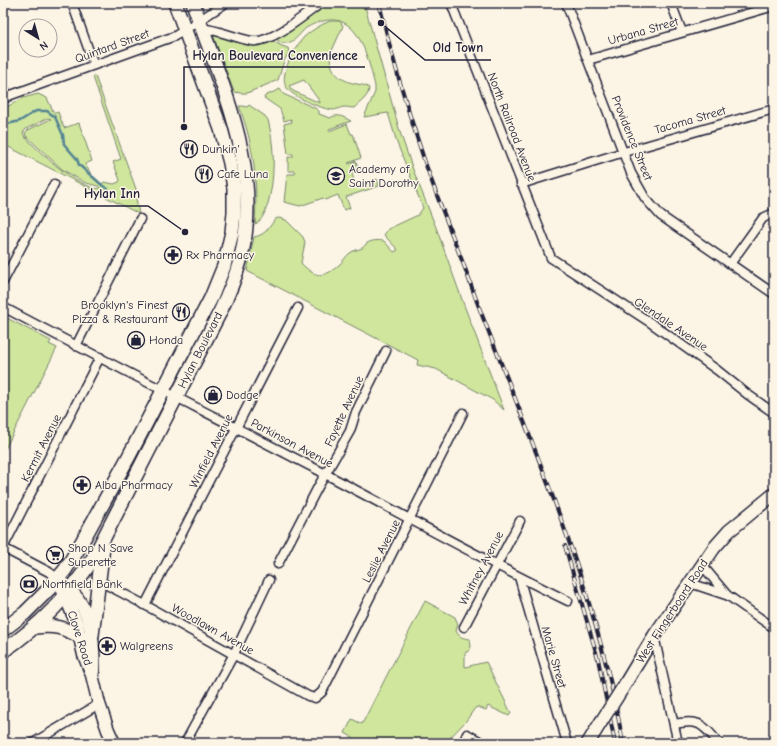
<svg xmlns="http://www.w3.org/2000/svg" width="777" height="746" viewBox="0 0 777 746" font-family="'Comic Neue',sans-serif">
<style>
.green{fill:#cfe69c;stroke:#78846c;fill-rule:evenodd}
.lines{fill:none;stroke-linecap:round;stroke-linejoin:round}
.stream{stroke:#548494;stroke-width:2.5}
.street-casing{stroke:#22223b;stroke-width:11}
.secondary-casing{stroke:#22223b;stroke-width:15}
.primary-casing{stroke:#22223b;stroke-width:16}
.street{stroke:#fcf5e5;stroke-width:8}
.secondary{stroke:#fcf5e5;stroke-width:12}
.primary{stroke:#fcf5e5;stroke-width:13}
.rail-casing{stroke:#22223b;stroke-width:4}
.rail{stroke:#fcf5e5;stroke-width:2.5;stroke-dasharray:8;stroke-linecap:butt}
.secondary-bridge-casing{stroke:#22223b;stroke-width:15;stroke-linecap:butt}
.secondary-bridge{stroke:#fcf5e5;stroke-width:12}
.labels{text-anchor:middle;dominant-baseline:central;stroke-width:3;stroke-linejoin:round;paint-order:stroke}
.street-label{font-size:12px;fill:#22223b;stroke:#fcf5e5}
.poi-label{font-size:12px;fill:#22223b;stroke:#fcf5e5;text-anchor:start}
.leader{fill:none;stroke:#22223b;stroke-width:1.5}
.callout-dot{fill:#22223b;stroke:#fcf5e5;stroke-width:1.5}
.callout-label{font-size:13px;text-anchor:middle;font-weight:bold;fill:#22223b;stroke:#fcf5e5;stroke-width:3;stroke-linejoin:round;paint-order:stroke}
</style>
<rect width="100%" height="100%" fill="#fcf5e5"/>
<filter id="ink" filterUnits="userSpaceOnUse"><feTurbulence type="fractalNoise" baseFrequency=".025" numOctaves="2"/><feDisplacementMap in="SourceGraphic" scale="8" xChannelSelector="R" yChannelSelector="G"/><feConvolveMatrix kernelMatrix="1 2 1 2 8 2 1 2 1" color-interpolation-filters="sRGB"/></filter>
<g filter="url(#ink)">
<g class="green">
<path d="M326,3H364L400,132L412,167L437,230L464,305L504,410L493,400L436,369L417,365L418,360L247,271L254,237C265,235 269,228 275,219L279,218L286,220L303,237L305,242L301,263C315,278 324,279 340,264C343,261 346,256 350,253C354,250 358,250 362,248C364,247 364,246 366,244C371,240 378,240 384,241L394,252L398,250L384,235L388,229L418,215L423,208L397,143L388,113L364,117L375,92V86C366,51 356,0 306,28C298,35 294,45 281,43L275,38Z"/>
<path d="M330,21H340L343,26L330,55C330,73 341,81 357,84C362,85 365,85 369,88C369,97 360,102 354,108C350,108 348,107 345,107C340,107 337,110 333,110C322,109 292,97 286,87C279,74 295,47 304,37C312,30 320,25 330,21ZM304,80L320,102V103L293,91L289,86Z"/>
<polygon points="216,32 271,40 282,46 288,48 289,52 284,61 278,80 247,93 241,93 234,92 213,35"/>
<path d="M95,76L136,189L135,193L139,214L3,144V109L23,98L38,94L47,98L53,111L55,113L58,112L64,128L79,123L92,161L85,164L91,174L102,184L104,182L114,184L119,182L120,180L113,162L121,159L93,77ZM48,118L51,119L28,130L25,133L26,136L63,170L86,183L98,186L100,188C94,190 87,185 82,183C60,171 43,155 25,137L23,133L26,129Z"/>
<path d="M280,89L283,94L315,108L319,111V114L330,118C338,113 343,117 351,121L329,129V131L347,124L351,134H353L361,158L348,163L349,164L356,161L359,171L352,174L355,184L358,186L377,179L379,186L346,197L350,208L344,210L338,195L325,200L323,198L300,206L284,202L287,174H295V171H288V157H293V154H288L284,124L292,122L291,119L284,121L280,109L264,98L265,96Z"/>
<path d="M249,105L265,116L268,120C272,136 274,154 273,170C273,182 268,220 255,224C258,183 254,145 239,106H243L247,107Z"/>
<polygon points="3,316 51,341 49,344 57,348 3,453"/>
<path d="M425,601L455,617L458,624L456,631C460,638 463,638 470,639L471,646L470,650L465,653V667L486,662L511,713L509,716L488,706L486,710L478,707L475,708L466,721L446,742L423,743L419,741L418,743H363L345,733L352,719L362,724Z"/>
</g>
<g class="lines">
<polyline class="stream" points="3,125 20,121 36,111 47,111 55,117 63,135 64,144 77,159 79,165 103,186 108,189"/>
<g class="street-casing">
<g id="street">
<polyline points="72,3 94,65"/>
<polyline points="451,3 551,258 651,323 717,370 747,394 774,413"/>
<polyline points="566,3 631,173 645,198 661,216 774,294"/>
<polyline points="671,3 682,32"/>
<path d="M201,28C219,30 235,38 252,41C271,44 306,14 321,3"/>
<polyline points="588,60 774,6"/>
<polyline points="3,86 7,97"/>
<polyline points="3,99 11,95 175,36 226,3"/>
<polyline points="521,184 624,152 774,109"/>
<polyline points="730,264 763,218 774,213"/>
<polyline points="3,282 54,184"/>
<path d="M3,307C106,362 212,415 316,469C400,513 483,560 568,601"/>
<polyline points="76,346 140,219"/>
<polyline points="3,548 100,357"/>
<polyline points="3,548 49,572 58,579"/>
<polyline points="278,564 318,487 350,431 356,412 386,351"/>
<polyline points="702,565 727,595 774,628"/>
<polyline points="519,577 567,743"/>
<polyline points="97,582 105,584 145,605 308,696 315,698 322,692 463,413"/>
<polyline points="690,583 726,595"/>
<polyline points="145,605 298,308"/>
<polyline points="464,627 520,521"/>
<polyline points="654,636 678,743"/>
<path d="M674,724C700,719 702,724 719,743"/>
<polyline points="33,743 99,704"/>
<polyline points="185,743 234,654 269,580"/>
<polyline points="463,743 467,734 483,743"/>
</g>
</g>
<g class="secondary-casing">
<g id="secondary">
<polyline points="58,579 77,624 84,655 92,675 99,704 108,730 114,743"/>
<path d="M63,584C91,604 95,640 93,672"/>
<polyline points="622,689 654,636 714,548 729,531 774,494"/>
<polyline points="588,743 601,722"/>
</g>
</g>
<g class="primary-casing">
<g id="primary">
<path d="M35,627C56,625 62,627 81,637"/>
<polyline points="3,630 25,613 49,589 65,570 77,551 129,456 211,298 224,266 232,232 234,213 234,188 230,163 221,129 175,3"/>
<polyline points="92,635 103,547"/>
<path d="M3,651C40,626 70,595 94,557L220,312C228,295 235,279 240,261C264,171 222,87 193,3"/>
</g>
</g>
<use href="#street" class="street"/>
<use href="#secondary" class="secondary"/>
<use href="#primary" class="primary"/>
<g class="rail-casing">
<g id="rail">
<path d="M379,3C391,53 405,102 421,150C434,191 451,231 466,271C473,291 480,311 488,330C541,465 598,599 623,743"/>
<polyline points="565,546 598,659 615,743"/>
</g>
</g>
<use href="#rail" class="rail"/>
<g class="secondary-bridge-casing">
<polyline id="secondary-bridge" points="601,722 622,689"/>
</g>
<use href="#secondary-bridge" class="secondary-bridge"/>
</g>
</g>
<defs>
<g id="restaurant-ring" transform="scale(0.9)"><circle r="9.5" fill="#fcf5e5" stroke="#22223b" stroke-width="1.5"/><path d="M-5-6h1v4h1v-4h1v4h1v-4h1v5L-1.5 .5V6h-2V.5L-5-1ZM5-6V6H3V1.5H1.5Q1.5-4 5-6Z" fill="#22223b"/></g>
<g id="school-ring" transform="scale(0.9)"><circle r="9.5" fill="#fcf5e5" stroke="#22223b" stroke-width="1.5"/><path d="M0-5L7-2L0 1L-7-2ZM-4 1L0 2.5L4 1V4Q0 6-4 4Z" fill="#22223b"/></g>
<g id="pharmacy-ring" transform="scale(0.9)"><circle r="9.5" fill="#fcf5e5" stroke="#22223b" stroke-width="1.5"/><path d="M-2-6h4v4h4v4h-4v4h-4v-4h-4v-4h4Z" fill="#22223b"/></g>
<g id="shop-ring" transform="scale(0.9)"><circle r="9.5" fill="#fcf5e5" stroke="#22223b" stroke-width="1.5"/><path d="M-5-2.5h2.3a2.7 3.5 0 0 1 5.4 0H5L5.5 6h-11ZM-1.5-2.5h3a1.5 2.3 0 0 0-3 0Z" fill="#22223b"/></g>
<g id="supermarket-ring" transform="scale(0.9)"><circle r="9.5" fill="#fcf5e5" stroke="#22223b" stroke-width="1.5"/><path d="M-6-5.5h2.5l.6 2H6L4.5 2H-2.5L-4.4-4H-6ZM-1.5 3.2a1.3 1.3 0 1 0 .1 0ZM3 3.2a1.3 1.3 0 1 0 .1 0Z" fill="#22223b"/></g>
<g id="bank-ring" transform="scale(0.9)"><circle r="9.5" fill="#fcf5e5" stroke="#22223b" stroke-width="1.5"/><path d="M-6-4H6V4H-6ZM0-2.3a2.3 2.3 0 1 0 0 4.6a2.3 2.3 0 1 0 0-4.6Z" fill="#22223b"/></g>
</defs>
<g fill-rule="evenodd">
<use href="#restaurant-ring" x="189" y="149"/>
<use href="#restaurant-ring" x="204" y="174"/>
<use href="#school-ring" x="336" y="176"/>
<use href="#pharmacy-ring" x="173" y="255"/>
<use href="#restaurant-ring" x="181" y="312"/>
<use href="#shop-ring" x="136" y="340"/>
<use href="#shop-ring" x="213" y="395"/>
<use href="#pharmacy-ring" x="82" y="485"/>
<use href="#supermarket-ring" x="55" y="555"/>
<use href="#bank-ring" x="29" y="584"/>
<use href="#pharmacy-ring" x="107" y="646"/>
</g>
<g class="labels">
<g class="street-label">
<text transform="translate(643 31) rotate(-16)">Urbana Street</text>
<text transform="translate(112 46) rotate(-20)">Quintard Street</text>
<text transform="translate(690 120) rotate(-16)">Tacoma Street</text>
<text transform="translate(512 127) rotate(69)">North Railroad Avenue</text>
<text transform="translate(632 138) rotate(68)">Providence Street</text>
<text transform="translate(671 324) rotate(34)">Glendale Avenue</text>
<text transform="translate(200 350) rotate(-63)">Hylan Boulevard</text>
<text transform="translate(344 411) rotate(-65)">Fayette Avenue</text>
<text transform="translate(292 443) rotate(28)">Parkinson Avenue</text>
<text transform="translate(41 448) rotate(-63)">Kermit Avenue</text>
<text transform="translate(211 451) rotate(-63)">Winfield Avenue</text>
<text transform="translate(381 551) rotate(-63)">Leslie Avenue</text>
<text transform="translate(481 568) rotate(-62)">Whitney Avenue</text>
<text transform="translate(672 611) rotate(-57)">West Fingerboard Road</text>
<text transform="translate(213 629) rotate(29)">Woodlawn Avenue</text>
<text transform="translate(80 638) rotate(72)">Clove Road</text>
<text transform="translate(554 657) rotate(74)">Marie Street</text>
</g>
<g class="poi-label">
<text x="202" y="149">Dunkin'</text>
<text x="349" y="169">Academy of<tspan x="349" dy="14">Saint Dorothy</tspan></text>
<text x="217" y="174">Cafe Luna</text>
<text x="186" y="255">Rx Pharmacy</text>
<text x="168" y="305" text-anchor="end">Brooklyn's Finest<tspan x="168" dy="14">Pizza &amp; Restaurant</tspan></text>
<text x="149" y="340">Honda</text>
<text x="226" y="395">Dodge</text>
<text x="95" y="485">Alba Pharmacy</text>
<text x="68" y="548">Shop N Save<tspan x="68" dy="14">Superette</tspan></text>
<text x="42" y="584">Northfield Bank</text>
<text x="120" y="646">Walgreens</text>
</g>
</g>
<path class="leader" d="M381 23L425 60H491M184 127L184 67H365M185 232L148 206H76"/>
<g class="callout-dot">
<circle cx="381" cy="23" r="4"/>
<circle cx="184" cy="127" r="4"/>
<circle cx="185" cy="232" r="4"/>
</g>
<g class="callout-label">
<text x="458" y="52">Old Town</text>
<text x="275" y="60">Hylan Boulevard Convenience</text>
<text x="112" y="198">Hylan Inn</text>
</g>
<rect width="777" height="746" fill="none" stroke="#fcf5e5" stroke-width="16"/>
<rect x="8" y="8" width="761" height="730" fill="none" stroke="#22223b" stroke-width="1.5" filter="url(#ink)"/>
<g transform="translate(38 38) rotate(143)"><circle r="19" fill="#fcf5e5" stroke="#a5a1a1"/>
<path d="M0-3L7 15L0 10L-7 15Z" fill="#22223b"/>
<text y="-6" font-size="11" font-weight="bold" text-anchor="middle" fill="#22223b">N</text>
</g>
</svg>
